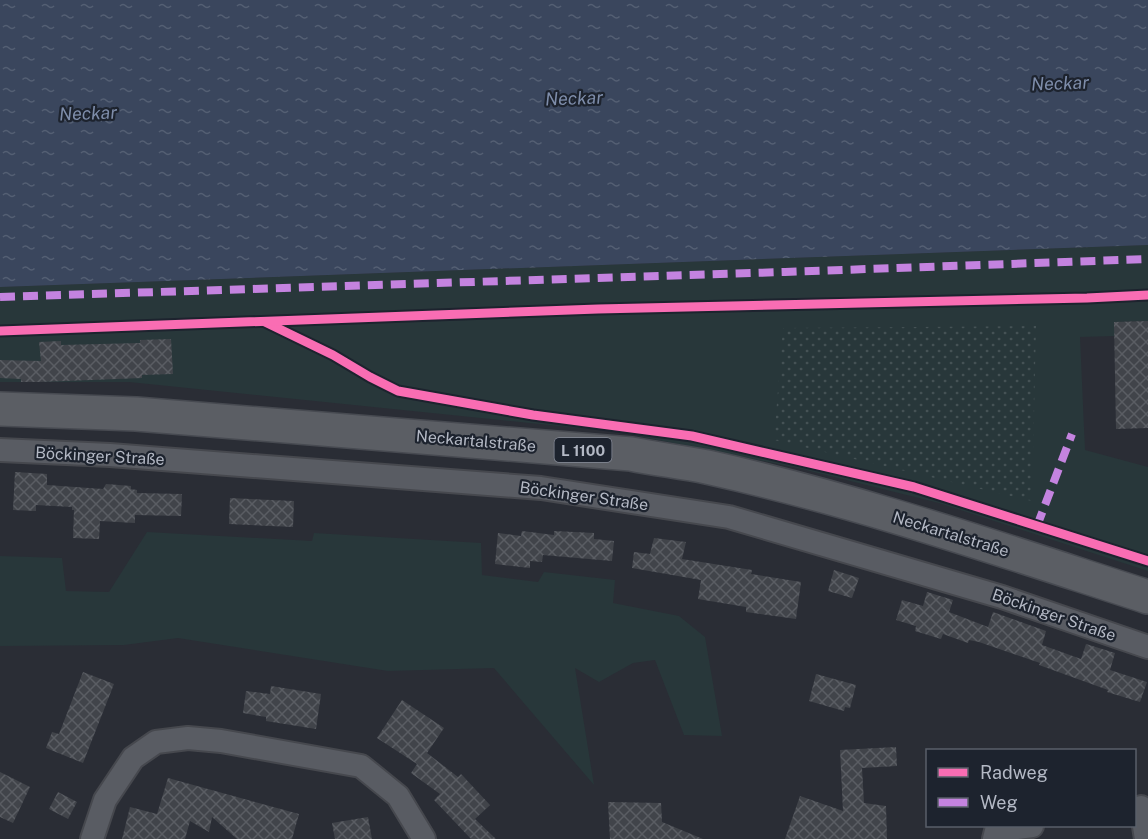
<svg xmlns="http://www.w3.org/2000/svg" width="1148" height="839" viewBox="0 0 1148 839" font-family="'Public Sans',sans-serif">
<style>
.grass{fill:#28373a}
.garden{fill:url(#garden-dots)}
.water{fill:url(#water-ripples)}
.building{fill:url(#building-cross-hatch)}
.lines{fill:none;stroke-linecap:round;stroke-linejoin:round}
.minor-casing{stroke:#46484e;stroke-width:26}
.primary-casing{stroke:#474a51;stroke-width:36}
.minor{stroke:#595c63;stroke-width:22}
.primary{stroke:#5b5e64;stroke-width:33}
.quiet{stroke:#c483df;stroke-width:8;stroke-dasharray:15 8;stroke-linecap:butt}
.cycleway-casing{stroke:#1d232e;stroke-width:13}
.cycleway{stroke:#f96db3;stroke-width:9}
.labels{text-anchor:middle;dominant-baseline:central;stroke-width:4.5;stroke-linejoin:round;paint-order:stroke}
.shield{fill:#1d232e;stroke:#878c98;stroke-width:1.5}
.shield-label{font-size:15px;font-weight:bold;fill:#b4b9c5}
.street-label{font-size:16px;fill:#b4b9c5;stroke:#1d232e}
.water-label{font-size:18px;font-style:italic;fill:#7e8daa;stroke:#1d232e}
</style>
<defs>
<pattern id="garden-dots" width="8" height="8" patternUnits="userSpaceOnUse" patternTransform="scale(1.5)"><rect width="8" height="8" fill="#28373a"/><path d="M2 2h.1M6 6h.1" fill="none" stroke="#455255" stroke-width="1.8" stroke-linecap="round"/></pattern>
<pattern id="water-ripples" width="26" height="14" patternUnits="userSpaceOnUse" patternTransform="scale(1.5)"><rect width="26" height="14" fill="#3a465d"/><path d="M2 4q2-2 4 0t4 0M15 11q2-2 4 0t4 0" fill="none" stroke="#545f73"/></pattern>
<pattern id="building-cross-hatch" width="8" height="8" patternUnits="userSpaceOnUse" patternTransform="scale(1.5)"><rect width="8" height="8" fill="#41444a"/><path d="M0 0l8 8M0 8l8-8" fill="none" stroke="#5a5d63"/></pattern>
</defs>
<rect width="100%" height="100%" fill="#2a2d35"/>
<g class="grass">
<polygon points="1148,245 1148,321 1115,322 1115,336 1080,337 1085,450 1148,467 1148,571 939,503 798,468 618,432 129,382 0,382 0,287"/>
<polygon points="147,532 312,541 314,533 481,543 482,575 538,582 544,572 615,580 613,603 679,616 705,637 722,736 684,735 655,660 633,663 599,682 575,668 594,785 494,668 388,671 178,638 124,645 0,646 0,556 62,558 66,591 109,592"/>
</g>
<polygon class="garden" points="1036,326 1032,501 774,440 783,328"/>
<polygon class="water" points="0,0 1148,0 1148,245 0,287"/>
<g class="building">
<polygon points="1148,321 1148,428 1116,429 1114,322"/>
<polygon points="171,339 173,374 142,375 142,378 40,382 21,382 21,379 0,378 0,360 41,361 39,342 61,341 61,345 140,343 140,340"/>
<polygon points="15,472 47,474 47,485 103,489 106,484 131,486 131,489 137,490 137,493 182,494 181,516 135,515 135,523 100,521 99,539 73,538 74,510 72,510 72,507 36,505 36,511 13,510"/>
<polygon points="230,498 294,501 293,527 229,524"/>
<polygon points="522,531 554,535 554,531 594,533 594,539 614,541 612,561 543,555 542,562 530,561 530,568 495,564 498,533 521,536"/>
<polygon points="654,538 686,542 682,559 752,570 751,574 801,582 796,619 746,612 746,607 698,599 701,580 632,568 634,552 650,554"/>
<polygon points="834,570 859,578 852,598 828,591"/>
<polygon points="927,592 953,600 949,612 988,627 993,612 1046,631 1042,645 1081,659 1086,644 1115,653 1110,670 1147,682 1140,702 1107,692 1108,690 1039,665 1040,663 979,642 969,640 968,643 943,634 941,639 915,631 916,626 896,620 902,600 923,606"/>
<polygon points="83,672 114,684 83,763 46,748 52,732 59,734"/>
<polygon points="816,674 856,685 850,708 845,707 844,711 809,701"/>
<polygon points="271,686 321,694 316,729 266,721 266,717 243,713 246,691 270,694"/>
<polygon points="402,700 444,728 427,753 458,777 461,774 490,805 475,819 496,839 471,839 434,800 440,794 411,773 417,764 377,738"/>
<polygon points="896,747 897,766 862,768 864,803 886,806 887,839 785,839 800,796 843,811 840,750"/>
<polygon points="0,772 30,787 13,823 0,817"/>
<polygon points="168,778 299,814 292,839 237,839 212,817 209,832 190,821 185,839 122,839 130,807 157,814"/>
<polygon points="58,792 77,802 68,819 49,809"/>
<polygon points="608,802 661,803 662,822 703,839 610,839"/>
<polygon points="368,817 372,839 335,839 332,823"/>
</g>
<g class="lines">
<g class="minor-casing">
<g id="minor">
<polyline points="0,450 110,455 541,488 729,517 1002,597 1148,647"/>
<polyline points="1141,807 1146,839"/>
<polyline points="92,839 105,800 133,758 156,742 188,738 221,741 361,766 398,796 424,839"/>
<polyline points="994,839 996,831 1032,826"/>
</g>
</g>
<g class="primary-casing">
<path id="primary" d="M0,409L136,414L631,454C656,459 682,462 707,467C857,500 1002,550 1148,597"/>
</g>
<use href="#minor" class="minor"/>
<use href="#primary" class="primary"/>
<g class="quiet">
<polyline points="0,297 785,272 1148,259"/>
<polyline points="1037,526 1072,434"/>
</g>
<g class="cycleway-casing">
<g id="cycleway">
<polyline points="265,322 333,355 370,377 398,391 533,415 692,436 914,487 1148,561"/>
<polyline points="0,331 598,309 1087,298 1148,295"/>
</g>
</g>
<use href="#cycleway" class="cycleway"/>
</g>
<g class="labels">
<rect class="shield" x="554.5" y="438" width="57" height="24" rx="4.5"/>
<g class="shield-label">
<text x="583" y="450">L 1100</text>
</g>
<g class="street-label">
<text transform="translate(476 441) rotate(5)">Neckartalstraße</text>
<text transform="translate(100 456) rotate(3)">Böckinger Straße</text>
<text transform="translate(584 496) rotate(8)">Böckinger Straße</text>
<text transform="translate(951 534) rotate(17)">Neckartalstraße</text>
<text transform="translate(1054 615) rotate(19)">Böckinger Straße</text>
</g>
<g class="water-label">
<text transform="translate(1060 83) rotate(-2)">Neckar</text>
<text transform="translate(574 98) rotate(-2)">Neckar</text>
<text transform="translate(88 113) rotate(-2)">Neckar</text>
</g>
</g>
<rect x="926" y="749" width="210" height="78" fill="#1d232e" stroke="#595f6a" stroke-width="1.5"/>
<rect x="938" y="768" width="30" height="9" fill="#f96db3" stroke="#595f6a" stroke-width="1.5"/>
<text x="980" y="779" font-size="18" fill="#b4b9c5">Radweg</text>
<rect x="938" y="798" width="30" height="9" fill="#c483df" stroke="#595f6a" stroke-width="1.5"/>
<text x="980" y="809" font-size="18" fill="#b4b9c5">Weg</text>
</svg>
